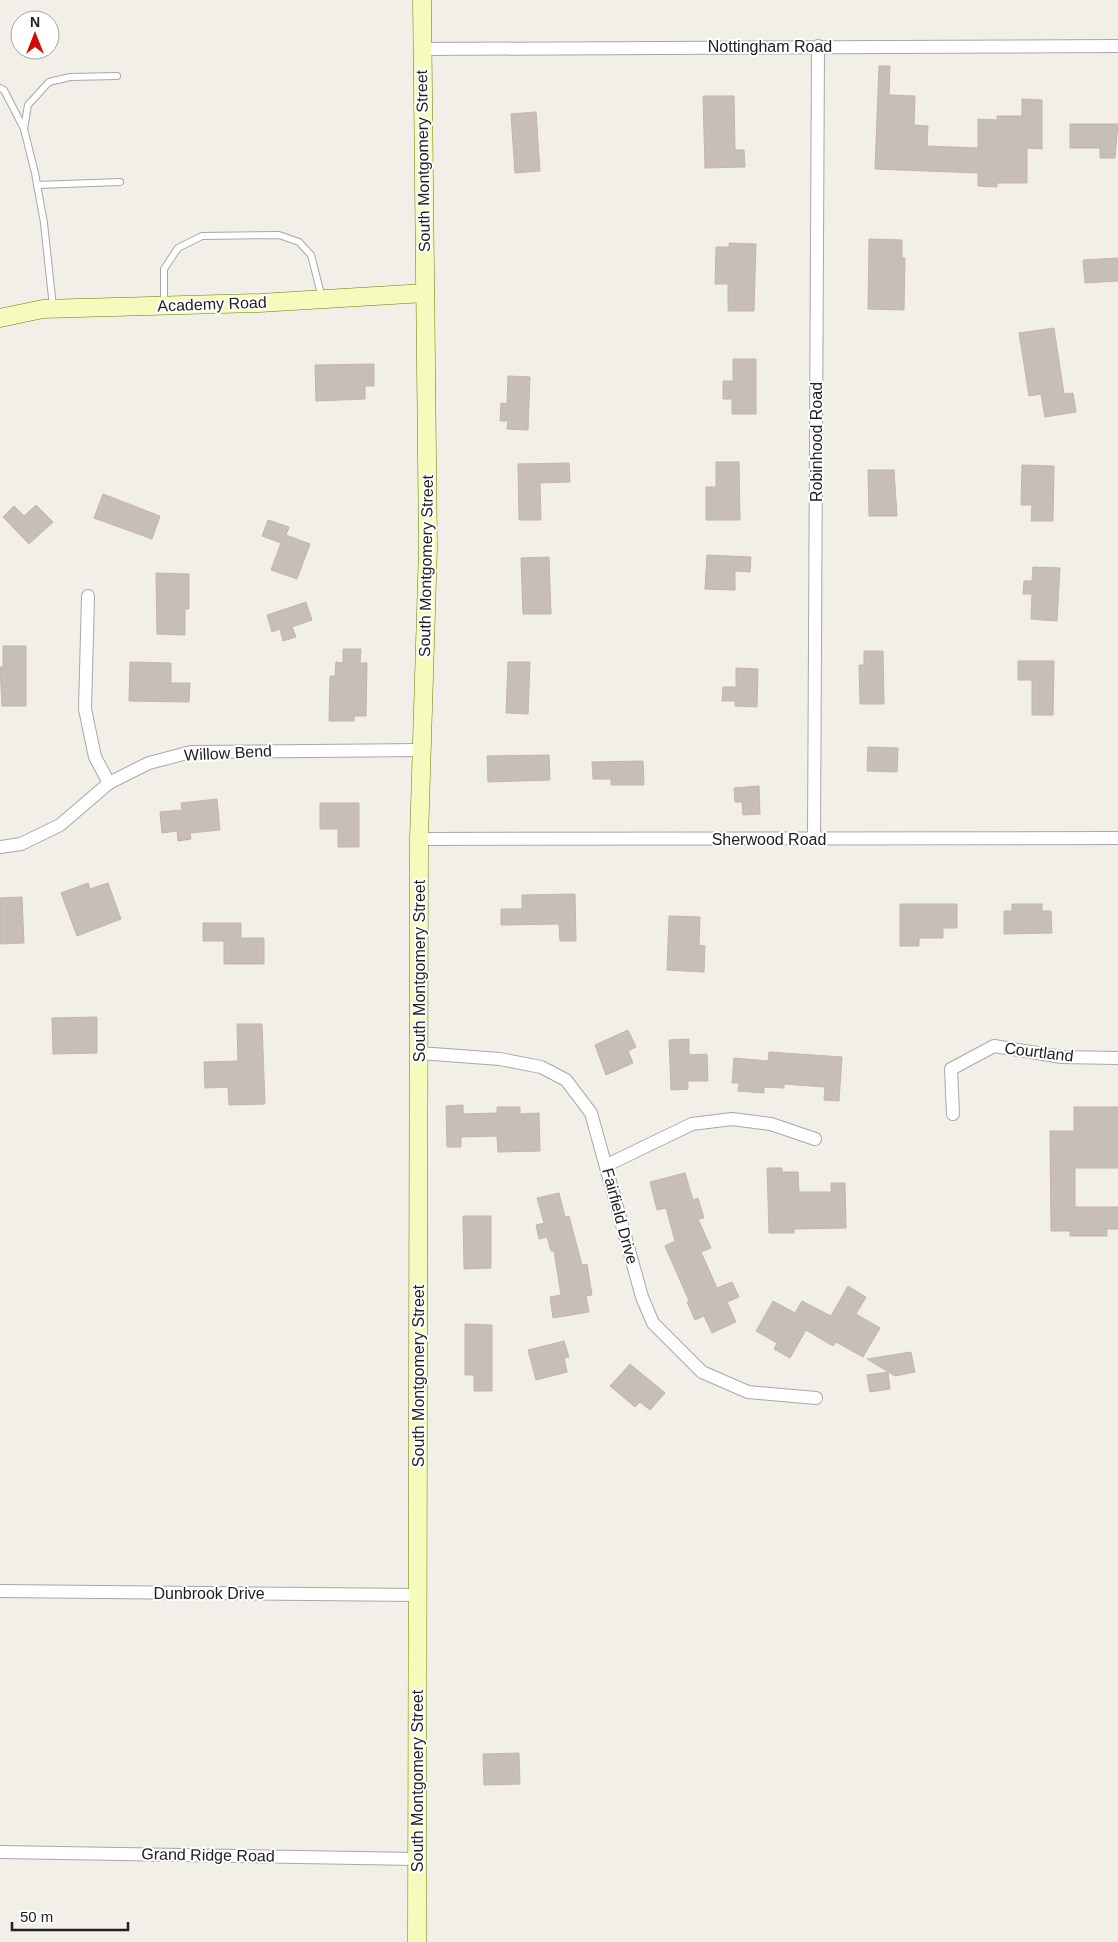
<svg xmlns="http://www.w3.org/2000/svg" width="1118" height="1942" viewBox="0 0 1118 1942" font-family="Helvetica,sans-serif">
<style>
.building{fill:#c7beb7;stroke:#c4b6a9}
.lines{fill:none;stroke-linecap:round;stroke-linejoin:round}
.lane-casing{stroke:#a8a8a8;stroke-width:8}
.street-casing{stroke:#a8a8a8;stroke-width:14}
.secondary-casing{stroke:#6a7e02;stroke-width:19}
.lane{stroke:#fff;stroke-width:6}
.street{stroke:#fff;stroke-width:12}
.secondary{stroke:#f5fbbc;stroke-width:18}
.labels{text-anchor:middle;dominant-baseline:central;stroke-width:4;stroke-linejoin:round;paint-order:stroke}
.street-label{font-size:16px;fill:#212121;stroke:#fff}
</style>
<rect width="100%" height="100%" fill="#f2efe8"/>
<g class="building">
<polygon points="879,66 890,66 889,95 915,96 914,125 928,126 927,146 978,148 978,119 997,120 997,116 1022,116 1022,99 1042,100 1042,149 1027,148 1027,183 997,183 997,187 978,186 978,173 875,169"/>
<polygon points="703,96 734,96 735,150 744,150 745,167 705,168"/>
<polygon points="536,112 540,171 515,173 511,114"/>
<polygon points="1070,124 1118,124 1115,158 1100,158 1100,148 1070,148"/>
<polygon points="869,239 902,240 902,258 905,258 904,310 868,309"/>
<polygon points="729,243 756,244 754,311 728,311 728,284 715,284 716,247 729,247"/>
<polygon points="1118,258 1118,281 1085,283 1083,260"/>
<polygon points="1054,328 1064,394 1073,393 1076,412 1045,417 1041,394 1029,396 1019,333"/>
<polygon points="733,359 756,359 756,414 732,414 732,399 723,399 723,381 733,381"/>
<polygon points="374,364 374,386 365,386 365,399 316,401 315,365"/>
<polygon points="508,376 530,377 528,430 507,429 508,421 500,421 501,403 507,404"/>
<polygon points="716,462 739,462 740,520 706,520 706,487 716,487"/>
<polygon points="569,463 570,482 540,483 541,520 519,520 518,464"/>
<polygon points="1022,465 1054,466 1053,521 1031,521 1032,505 1021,505"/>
<polygon points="868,470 894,470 897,516 869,516"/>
<polygon points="103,494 160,516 152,539 94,518"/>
<polygon points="36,505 53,522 29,544 3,517 14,506 24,516"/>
<polygon points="268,520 289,527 286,535 310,544 297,579 271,570 281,543 262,536"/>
<polygon points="707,555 751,557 750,572 735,571 735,590 705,589"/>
<polygon points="549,557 551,614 523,614 521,558"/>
<polygon points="1033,567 1060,568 1057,621 1031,619 1032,594 1023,594 1024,581 1032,581"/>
<polygon points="156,573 189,574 189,609 185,609 185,635 157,634"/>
<polygon points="306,602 312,620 292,627 296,637 283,641 280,629 272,632 267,615"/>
<polygon points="3,646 26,646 26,706 2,706 0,667 3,667"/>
<polygon points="343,649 361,649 360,663 367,663 366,716 354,716 354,721 329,721 330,676 335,676 336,662 343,663"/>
<polygon points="864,651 883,651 884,704 860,704 859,665 864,665"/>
<polygon points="1018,661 1054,661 1053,715 1032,715 1032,680 1018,680"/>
<polygon points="130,662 171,663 171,683 190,683 189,702 129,701"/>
<polygon points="508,662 530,662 528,714 506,713"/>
<polygon points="736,668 758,669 757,707 735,706 735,701 722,701 723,687 736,687"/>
<polygon points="868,747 898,748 897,772 867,771"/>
<polygon points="549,755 550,780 488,782 487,756"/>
<polygon points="643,761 644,785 611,785 611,779 593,779 592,762"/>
<polygon points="759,786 760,814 743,815 742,802 735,802 734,788"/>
<polygon points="217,799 220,830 190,833 191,839 178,841 177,831 162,833 160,812 182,810 181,803"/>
<polygon points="320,803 359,803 359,847 338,847 338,829 320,829"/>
<polygon points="88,883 90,889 108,883 121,919 77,936 61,893"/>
<polygon points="575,894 576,941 560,941 559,924 501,925 501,909 522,909 522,895"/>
<polygon points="22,897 24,943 0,944 0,898"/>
<polygon points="900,904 957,904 957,928 943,928 943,938 919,938 919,946 900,946"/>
<polygon points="1012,904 1042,904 1042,911 1051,911 1052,933 1004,934 1004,911 1012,911"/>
<polygon points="669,916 700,917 699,945 705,946 704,972 667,970"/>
<polygon points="203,923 241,923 241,938 264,938 264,964 224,964 224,941 203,941"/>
<polygon points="97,1017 97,1053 53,1054 52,1018"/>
<polygon points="237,1024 262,1024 265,1104 229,1105 228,1087 205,1088 204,1062 238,1061"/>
<polygon points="628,1030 636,1047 628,1051 633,1063 606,1075 595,1045"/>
<polygon points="689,1039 689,1055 707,1054 708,1081 688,1081 688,1089 671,1090 669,1040"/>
<polygon points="769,1052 842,1057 839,1101 824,1100 825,1087 784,1084 784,1088 764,1087 764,1093 738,1091 739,1083 732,1083 734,1058 768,1061"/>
<polygon points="463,1105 463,1114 497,1113 497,1107 520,1107 520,1114 539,1113 540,1151 498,1152 497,1136 461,1137 461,1147 447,1147 446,1106"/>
<polygon points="1074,1107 1118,1107 1118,1168 1075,1168 1075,1207 1118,1207 1118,1229 1107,1229 1107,1236 1070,1236 1070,1231 1051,1231 1050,1131 1074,1131"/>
<polygon points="767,1168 782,1168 782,1172 798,1172 799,1192 831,1192 831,1183 845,1183 846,1228 794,1229 794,1233 769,1233"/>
<polygon points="685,1173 693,1200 698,1198 704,1218 698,1219 711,1248 701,1252 717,1288 732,1282 739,1297 727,1302 736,1322 712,1333 704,1316 695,1320 687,1302 689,1301 665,1246 675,1241 666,1208 657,1210 650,1182"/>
<polygon points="559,1193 565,1217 569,1216 582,1265 587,1264 592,1295 586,1296 589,1312 553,1318 550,1297 561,1295 554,1251 551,1251 547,1237 539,1239 536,1225 544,1223 537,1198"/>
<polygon points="463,1216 491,1216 491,1268 464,1269"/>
<polygon points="848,1286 866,1297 856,1314 880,1328 863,1357 836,1342 833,1346 806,1330 790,1358 774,1349 777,1343 756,1331 773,1301 795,1313 802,1301 831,1316"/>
<polygon points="465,1324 492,1325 492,1391 474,1391 474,1375 465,1375"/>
<polygon points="564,1341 569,1357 564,1358 567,1372 536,1380 528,1350"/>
<polygon points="911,1352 915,1372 895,1376 867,1359"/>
<polygon points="630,1364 665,1393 650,1410 640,1402 635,1407 610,1386"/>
<polygon points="888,1372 890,1389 870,1392 867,1375"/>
<polygon points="519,1753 520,1784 484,1785 483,1754"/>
</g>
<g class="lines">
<g class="lane-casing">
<g id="lane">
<polyline points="0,88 4,90 24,129 35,173 44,223 53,307"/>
<polyline points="24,129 28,105 49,82 70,77 117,76"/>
<polyline points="37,185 120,182"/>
<polyline points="164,304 164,269 178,248 202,236 279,235 299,242 311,255 322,298"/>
</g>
</g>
<g class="street-casing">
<g id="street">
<polyline points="422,49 1118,46"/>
<polyline points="88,596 85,709 95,757 109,783"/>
<polyline points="419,839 1118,838"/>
<polyline points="814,839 818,46"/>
<polyline points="0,847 21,844 60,825 109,783 149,763 191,752 422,750"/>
<polyline points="419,1053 500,1059 541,1067 566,1080 591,1113 642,1297 653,1323 702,1372 748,1392 816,1398"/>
<polyline points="953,1114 951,1069 994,1046 1062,1057 1118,1058"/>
<polyline points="607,1165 692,1124 732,1119 771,1124 815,1139"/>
<polyline points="0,1591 418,1595"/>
<polyline points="0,1852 417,1859"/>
</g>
</g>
<g class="secondary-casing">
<g id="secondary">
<polyline points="0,318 43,309 259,303 425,293"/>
<polyline points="417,1942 419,839 428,547 422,0"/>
</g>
</g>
<use href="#lane" class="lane"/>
<use href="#street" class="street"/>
<use href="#secondary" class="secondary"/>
</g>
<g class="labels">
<g class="street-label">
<text x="770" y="46">Nottingham Road</text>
<text transform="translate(423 161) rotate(-91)">South Montgomery Street</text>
<text transform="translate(212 304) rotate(-2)">Academy Road</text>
<text transform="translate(816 442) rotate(-90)">Robinhood Road</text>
<text transform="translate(426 566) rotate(-89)">South Montgomery Street</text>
<text transform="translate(228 753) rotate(-3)">Willow Bend</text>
<text x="769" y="839">Sherwood Road</text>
<text transform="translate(419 971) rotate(-90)">South Montgomery Street</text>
<text transform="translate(1039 1052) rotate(7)">Courtland</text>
<text transform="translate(620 1216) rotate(75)">Fairfield Drive</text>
<text transform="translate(418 1376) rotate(-90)">South Montgomery Street</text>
<text x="209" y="1593">Dunbrook Drive</text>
<text transform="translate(417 1781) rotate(-90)">South Montgomery Street</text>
<text transform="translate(208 1855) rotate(1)">Grand Ridge Road</text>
</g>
</g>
<g transform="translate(35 35)"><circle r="24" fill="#ffffff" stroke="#a6a6a6"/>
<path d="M0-4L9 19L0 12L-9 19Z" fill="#d20b00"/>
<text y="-8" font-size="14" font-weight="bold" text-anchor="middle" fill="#212121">N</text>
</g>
<path d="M12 1922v8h116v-8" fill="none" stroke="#212121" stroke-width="2.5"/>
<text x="20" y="1922" font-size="15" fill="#212121" stroke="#ffffff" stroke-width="4" paint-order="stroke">50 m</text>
</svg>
